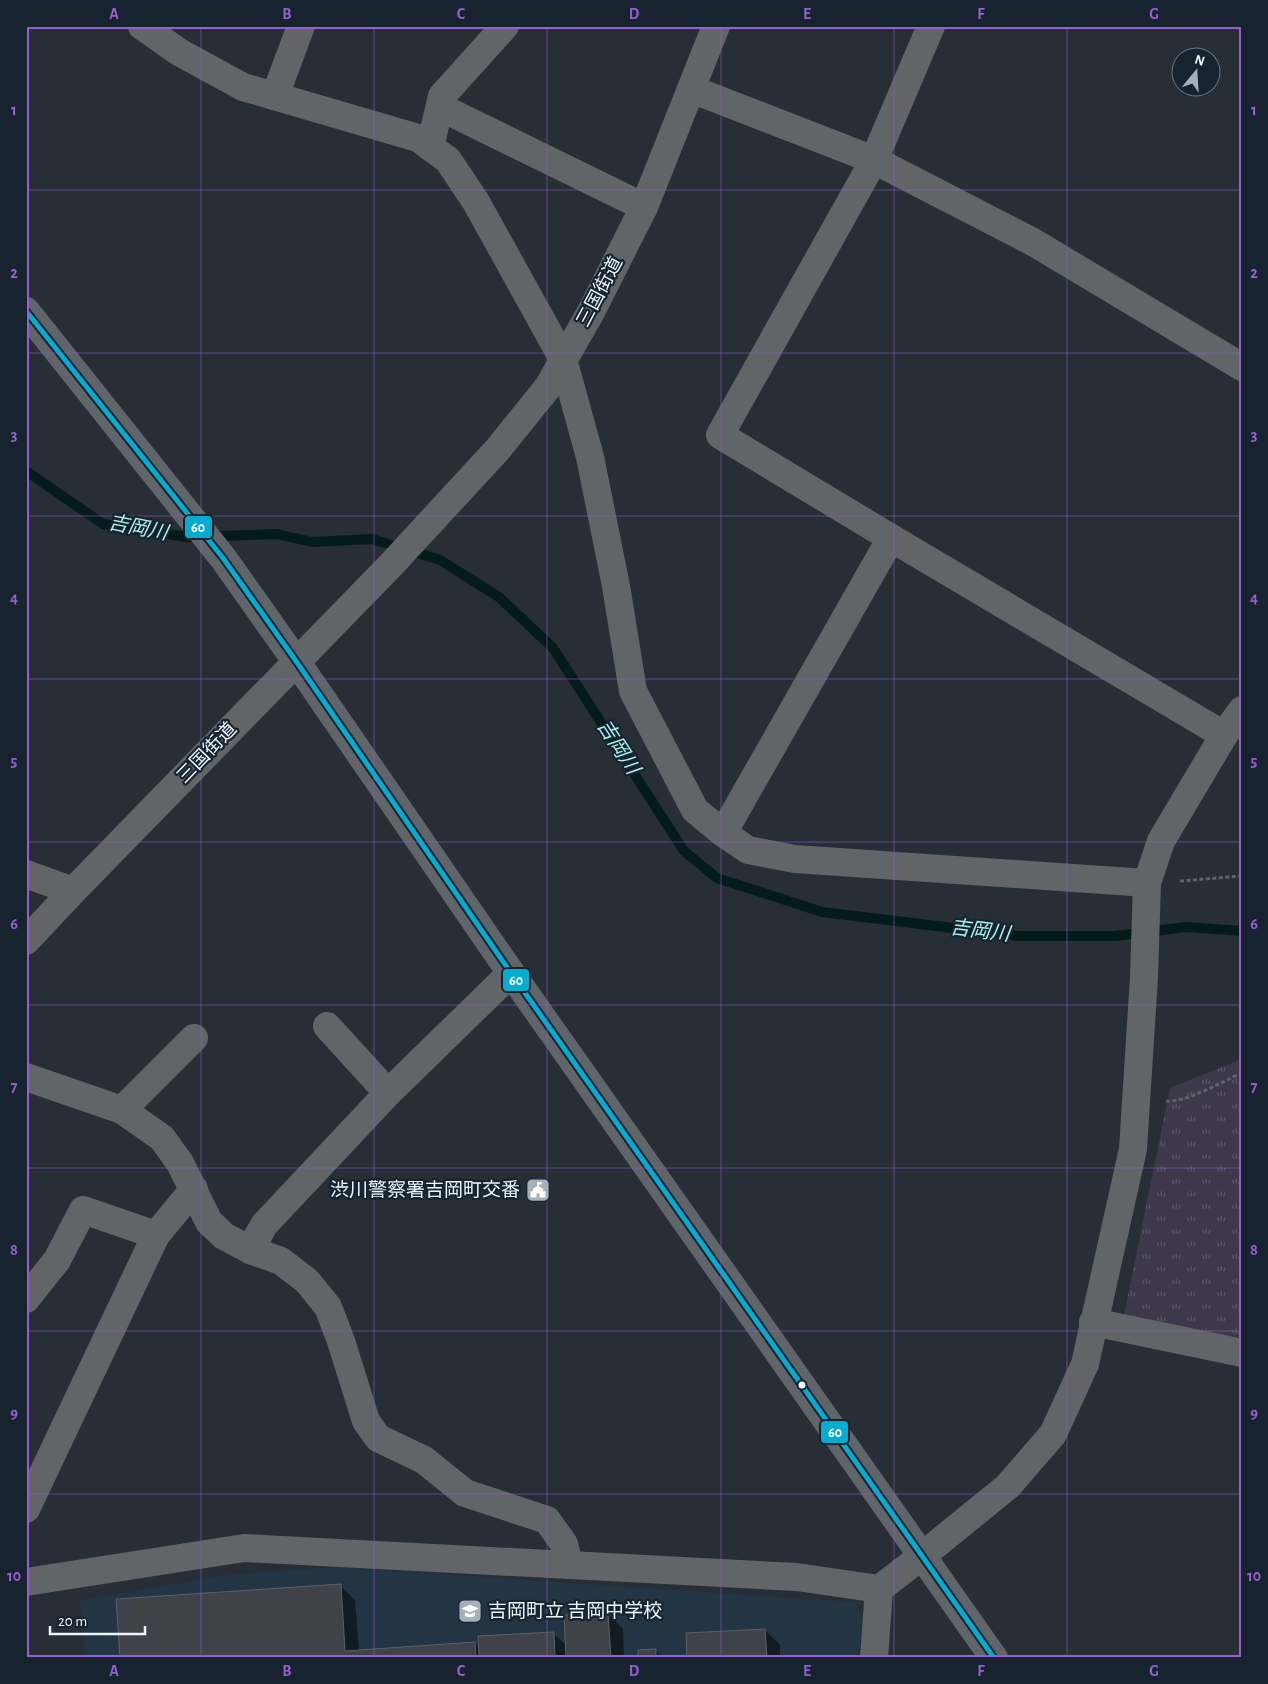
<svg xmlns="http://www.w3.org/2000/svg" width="1268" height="1684" viewBox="0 0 1268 1684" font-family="'Alegreya Sans','Noto Sans JP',sans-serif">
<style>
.built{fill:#233444}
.park{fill:url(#park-tufts)}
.shadow{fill:#0007}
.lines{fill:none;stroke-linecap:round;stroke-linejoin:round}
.stream{stroke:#041b1b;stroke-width:10}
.building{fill:#3f4349;stroke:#5b6066}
.path{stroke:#5f6467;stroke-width:3;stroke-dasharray:4 2.5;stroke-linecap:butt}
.minor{stroke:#616567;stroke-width:28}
.major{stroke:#60656a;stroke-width:28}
.bus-1-casing{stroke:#172430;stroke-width:9}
.bus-1{stroke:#06acd0;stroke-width:5}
.grid{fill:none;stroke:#975ece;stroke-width:1;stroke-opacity:0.55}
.bus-dot{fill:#ecf5fd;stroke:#172430;stroke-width:2}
.labels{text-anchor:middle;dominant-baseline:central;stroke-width:4.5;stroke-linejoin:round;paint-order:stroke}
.street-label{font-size:19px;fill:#ecf5fd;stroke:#172430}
.poi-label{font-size:19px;fill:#ecf5fd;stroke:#172430;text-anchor:end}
.water-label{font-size:20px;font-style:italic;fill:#aaf1ee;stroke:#172430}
.line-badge{stroke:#172430;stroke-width:2}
.badge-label{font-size:14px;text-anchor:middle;font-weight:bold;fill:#fff}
.neatline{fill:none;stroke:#975ece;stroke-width:2}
.grid-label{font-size:16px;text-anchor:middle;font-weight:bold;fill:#975ece}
</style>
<defs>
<pattern id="park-tufts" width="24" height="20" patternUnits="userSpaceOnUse" patternTransform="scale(1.25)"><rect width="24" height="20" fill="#3e394a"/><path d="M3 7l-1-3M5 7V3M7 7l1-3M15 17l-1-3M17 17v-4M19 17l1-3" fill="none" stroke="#5a5665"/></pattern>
</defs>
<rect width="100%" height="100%" fill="#272e35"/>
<polygon class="built" points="333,1567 855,1602 865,1619 859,1648 859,1658 85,1658 80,1600 226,1575"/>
<polygon class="park" points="1242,1059 1242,1343 1123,1320 1170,1088"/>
<g class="shadow">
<polygon points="340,1585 355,1600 359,1651 475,1643 480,1648 553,1633 567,1646 608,1614 623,1629 624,1658 121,1658"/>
<polygon points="765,1630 780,1645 780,1658 688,1658"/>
<polygon points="655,1650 663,1658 640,1658"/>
</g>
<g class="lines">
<polyline class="stream" points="26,471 103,524 186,537 277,534 312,542 372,539 440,560 499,597 553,648 684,851 717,878 822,912 1019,936 1115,936 1186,927 1242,931"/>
</g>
<g class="building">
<polygon points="341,1584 345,1651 475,1642 476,1658 120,1658 116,1599"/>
<polygon points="608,1613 611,1658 566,1658 564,1615"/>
<polygon points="765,1629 767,1658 687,1658 686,1633"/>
<polygon points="554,1632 555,1658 479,1658 478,1636"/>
<polygon points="656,1649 656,1658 638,1658 638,1650"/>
</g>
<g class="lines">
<g class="path">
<polyline points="1180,881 1242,876"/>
<path d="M1166,1101C1186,1103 1223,1081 1242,1073"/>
</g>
<g class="minor">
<polyline points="142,26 179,52 243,87 418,138 448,160 476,202 563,359 590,457 616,586 633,691 695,810 723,833 748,850 795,859 1147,883"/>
<polyline points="931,26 874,160 720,435 891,538 1224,735"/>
<polyline points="691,89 874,160 1033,242 1242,367"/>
<polyline points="275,96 301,26"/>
<polyline points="440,107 644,207"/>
<polyline points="430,147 442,96 505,26"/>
<polyline points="723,833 891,538"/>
<polyline points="26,874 73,891"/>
<polyline points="26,941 73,891 390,566 498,449 548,387 591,312 644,207 716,26"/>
<polyline points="327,1026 388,1093"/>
<polyline points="26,1077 122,1110 162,1138 180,1163 209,1222 224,1236 250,1250 281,1261 307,1281 328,1307 341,1341 366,1421 378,1438 424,1460 465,1493 547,1520 564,1544 569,1565"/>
<polyline points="122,1110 194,1038"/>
<polyline points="250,1250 264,1225 388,1093 511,973"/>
<polyline points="26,1299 57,1260 83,1210 156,1235"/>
<polyline points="1093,1322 1242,1353"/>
<polyline points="26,1509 156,1235 194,1189"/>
<polyline points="26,1582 244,1548 797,1577 879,1589 922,1556 1008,1486 1053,1434 1085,1364 1133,1149 1144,977 1147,883 1161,841 1224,735 1242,710"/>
<polyline points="874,1658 879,1589"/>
</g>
<polyline class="major" points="26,311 223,558 296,661 511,973 994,1658"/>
<g class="bus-1-casing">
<polyline id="bus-1" points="26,311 223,558 296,661 511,973 994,1658"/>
</g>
<use href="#bus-1" class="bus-1"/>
</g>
<path class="grid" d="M201,26V1658M374,26V1658M547,26V1658M721,26V1658M894,26V1658M1067,26V1658M26,190H1242M26,353H1242M26,516H1242M26,679H1242M26,842H1242M26,1005H1242M26,1168H1242M26,1331H1242M26,1494H1242"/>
<defs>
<g id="civic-square" transform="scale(1.25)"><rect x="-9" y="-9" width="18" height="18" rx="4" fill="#a7afb7" stroke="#172430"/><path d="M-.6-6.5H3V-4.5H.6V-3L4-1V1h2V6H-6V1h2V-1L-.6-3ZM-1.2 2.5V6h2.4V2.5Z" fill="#fff"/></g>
<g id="school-square" transform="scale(1.25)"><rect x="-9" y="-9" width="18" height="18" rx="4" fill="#a7afb7" stroke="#172430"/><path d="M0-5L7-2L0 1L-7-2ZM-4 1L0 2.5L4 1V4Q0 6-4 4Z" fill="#fff"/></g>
</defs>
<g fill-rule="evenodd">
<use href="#civic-square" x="538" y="1190"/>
<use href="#school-square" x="470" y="1611"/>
</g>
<circle class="bus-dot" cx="802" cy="1385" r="4.5"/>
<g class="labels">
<g class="street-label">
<text transform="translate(600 292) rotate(-62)">三国街道</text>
<text transform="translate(207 753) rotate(-46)">三国街道</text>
</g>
<g class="poi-label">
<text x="520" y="1190">渋川警察署吉岡町交番</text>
<text x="488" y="1611" text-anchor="start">吉岡町立 吉岡中学校</text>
</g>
<g class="water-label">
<text transform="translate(138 528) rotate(11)">吉岡川</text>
<text transform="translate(618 747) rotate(57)">吉岡川</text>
<text transform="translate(980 931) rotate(7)">吉岡川</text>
</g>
</g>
<g class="line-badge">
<rect x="184" y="515" width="29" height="24" rx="5" fill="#06acd0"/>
<rect x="502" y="968" width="28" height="24" rx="5" fill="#06acd0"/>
<rect x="820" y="1420" width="29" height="24" rx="5" fill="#06acd0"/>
</g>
<g class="badge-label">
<text x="198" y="532">60</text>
<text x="516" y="985">60</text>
<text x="835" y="1437">60</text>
</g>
<rect width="1268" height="1684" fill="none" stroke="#172430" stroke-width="55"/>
<g transform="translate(1196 72) rotate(18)"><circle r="24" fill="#172430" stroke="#6c7882"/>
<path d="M0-4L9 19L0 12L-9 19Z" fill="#a7afb7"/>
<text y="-8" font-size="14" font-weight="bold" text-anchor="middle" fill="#ecf5fd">N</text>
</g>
<path d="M50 1626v8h95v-8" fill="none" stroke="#ecf5fd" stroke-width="2.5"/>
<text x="58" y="1626" font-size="15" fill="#ecf5fd" stroke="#172430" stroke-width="4" paint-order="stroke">20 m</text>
<rect x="28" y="28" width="1212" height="1628" class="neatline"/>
<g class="grid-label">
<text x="114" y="19">A</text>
<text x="287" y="19">B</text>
<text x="461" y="19">C</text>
<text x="634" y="19">D</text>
<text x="807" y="19">E</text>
<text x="981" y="19">F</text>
<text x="1154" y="19">G</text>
<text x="14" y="115">1</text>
<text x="1254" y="115">1</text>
<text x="14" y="278">2</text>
<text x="1254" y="278">2</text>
<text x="14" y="440">3</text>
<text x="1254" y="440">3</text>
<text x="14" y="603">4</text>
<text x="1254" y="603">4</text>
<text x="14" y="766">5</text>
<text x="1254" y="766">5</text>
<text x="14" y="929">6</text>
<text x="1254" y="929">6</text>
<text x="14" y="1092">7</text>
<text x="1254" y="1092">7</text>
<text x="14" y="1255">8</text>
<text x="1254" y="1255">8</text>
<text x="14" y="1418">9</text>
<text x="1254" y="1418">9</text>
<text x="14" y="1581">10</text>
<text x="1254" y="1581">10</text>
<text x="114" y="1676">A</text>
<text x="287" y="1676">B</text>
<text x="461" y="1676">C</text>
<text x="634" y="1676">D</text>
<text x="807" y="1676">E</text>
<text x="981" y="1676">F</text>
<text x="1154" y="1676">G</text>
</g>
</svg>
